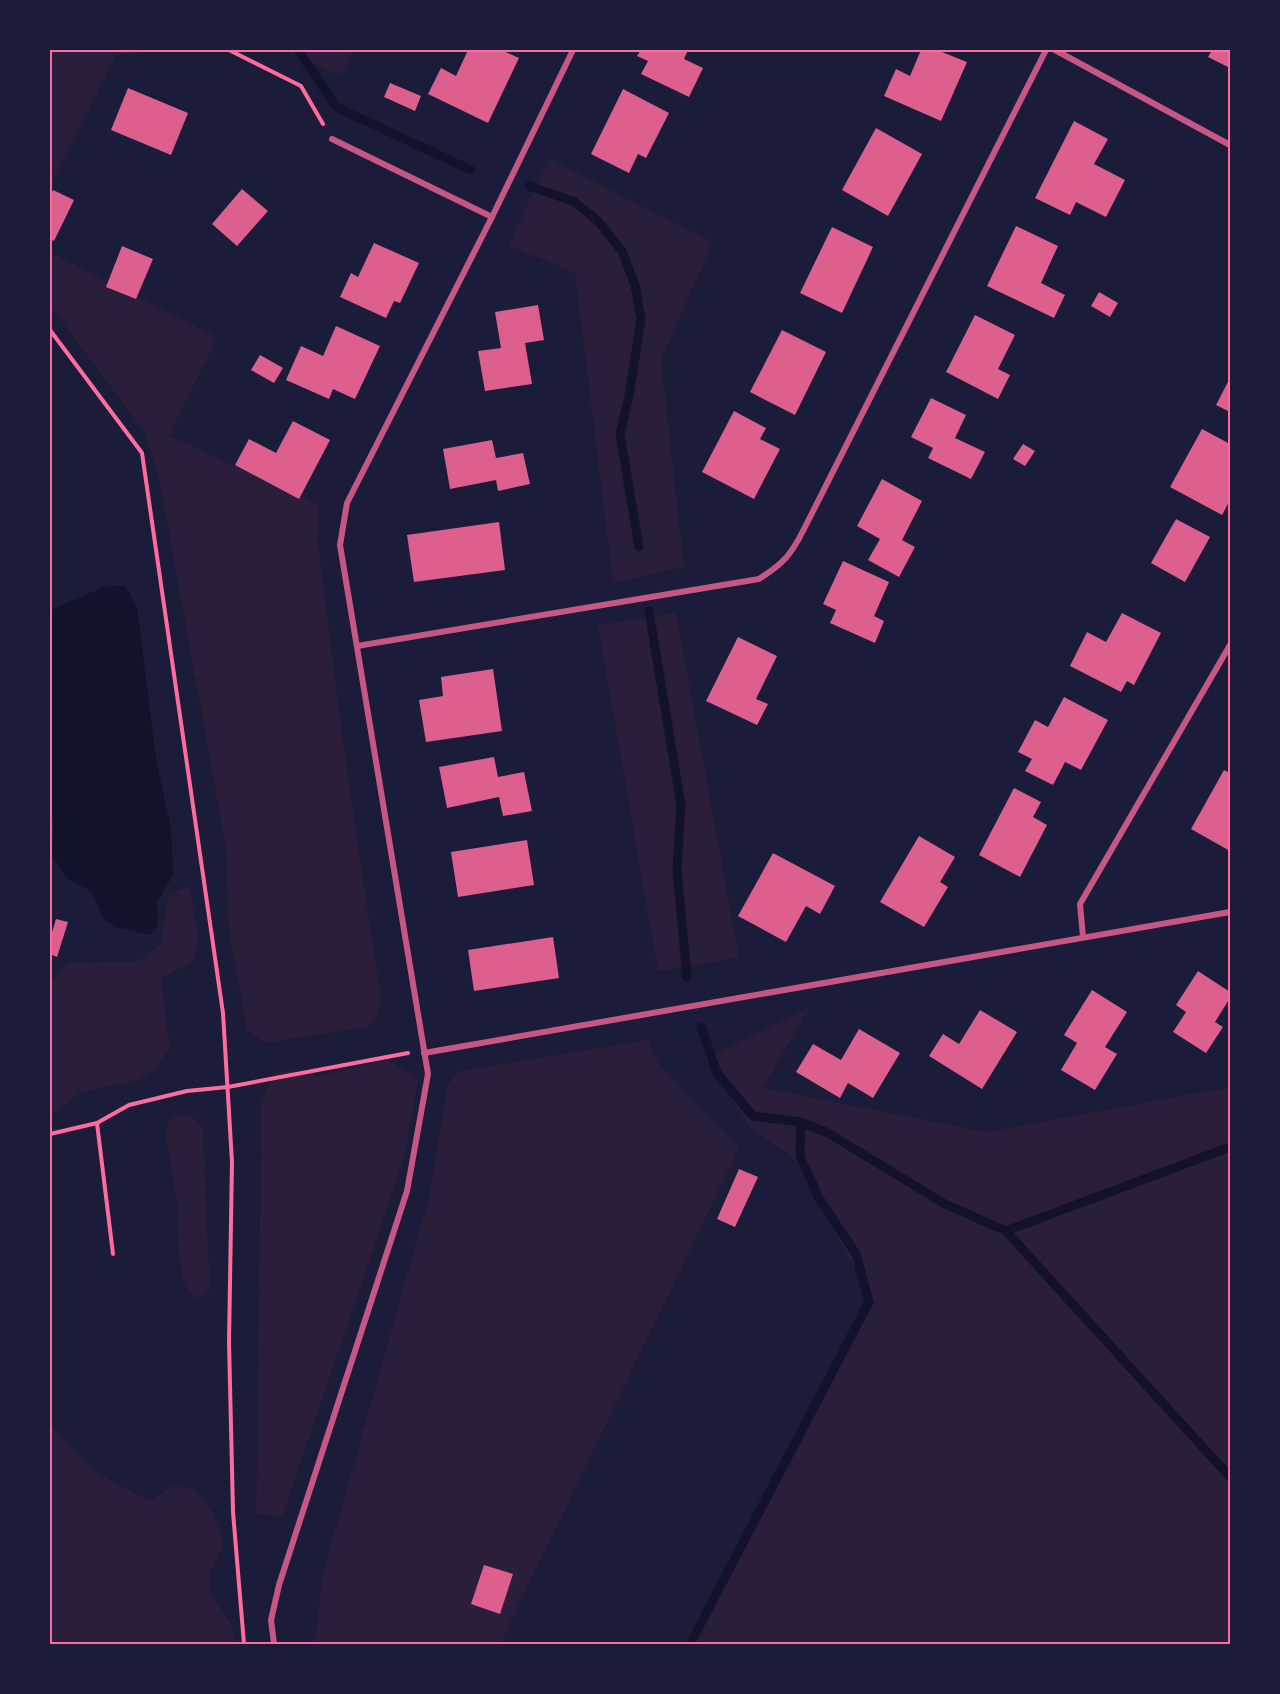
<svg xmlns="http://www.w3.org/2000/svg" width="1280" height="1694" viewBox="0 0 1280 1694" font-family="Helvetica,sans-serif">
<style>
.green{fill:#2a1e3b}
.water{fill:#12122b}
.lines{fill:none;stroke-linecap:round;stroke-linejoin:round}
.stream{stroke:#12122b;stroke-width:9}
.building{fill:#dd5f8e}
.path{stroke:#ff6b9d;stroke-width:4}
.minor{stroke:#c65784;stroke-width:6}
.neatline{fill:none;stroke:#ff6b9d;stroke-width:2}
</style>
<rect width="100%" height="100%" fill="#1b1b3a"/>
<g class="green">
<polygon points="50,50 155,51 116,55 50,186"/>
<polygon points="284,50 353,50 341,76"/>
<polygon points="549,159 713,242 661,359 684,567 613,583 575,273 509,245"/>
<polygon points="50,252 217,337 169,436 319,505 318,544 346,764 381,999 377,1017 366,1027 267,1043 247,1030 228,924 227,854 160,483 145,433 50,305"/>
<polygon points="676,613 739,958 658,971 598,625"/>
<polygon points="189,886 198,937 194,960 161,979 170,1048 153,1071 131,1082 81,1092 50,1117 50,985 68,963 140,961 161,944 168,895"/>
<polygon points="809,1008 763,1088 987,1132 1230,1087 1230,1644 684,1644 874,1302 791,1155 753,1131 705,1058"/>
<polygon points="648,1040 659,1065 739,1148 502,1640 505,1644 315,1644 322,1577 429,1197 448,1084 459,1071"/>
<polygon points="388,1060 418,1078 406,1152 282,1517 256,1513 261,1157 260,1107 275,1073 292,1071 318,1076"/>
<polygon points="188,1114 203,1128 210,1290 195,1299 184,1284 179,1256 177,1204 166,1135 170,1117"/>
<polygon points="50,1425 96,1472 150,1502 170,1487 195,1488 214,1515 224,1545 209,1576 211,1593 232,1626 237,1644 50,1644"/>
</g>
<polygon class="water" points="107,586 125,586 137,607 156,760 171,828 173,875 157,902 158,927 150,935 116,927 104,919 91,891 67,878 52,856 54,821 50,814 50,610"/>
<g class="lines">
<g class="stream">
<polyline points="298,50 336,107 471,170"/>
<polyline points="529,186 573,201 597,220 622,251 635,285 641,319 629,396 620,434 639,547"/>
<polyline points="649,611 681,805 677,870 687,977"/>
<polyline points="701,1027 717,1073 753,1116 801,1122 828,1133 945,1204 1006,1231 1230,1147"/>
<polyline points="1006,1231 1230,1477"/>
<polyline points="690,1644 869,1302 856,1254 819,1198 800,1157 801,1122"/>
</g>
</g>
<g class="building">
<polygon points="468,50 501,50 519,58 488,123 428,94 441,68 456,76"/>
<polygon points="641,50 688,50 684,59 703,68 689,97 641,74 648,61 637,56"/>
<polygon points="921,50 937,50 967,62 941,121 884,96 896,69 910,76"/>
<polygon points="1212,50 1230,50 1230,68 1208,57"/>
<polygon points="390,83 421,96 415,111 384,97"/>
<polygon points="128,88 188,113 171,155 111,130"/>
<polygon points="623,89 669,113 646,158 638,154 629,173 591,154"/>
<polygon points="1074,121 1108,139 1094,164 1125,180 1106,217 1076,202 1070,215 1035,198"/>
<polygon points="876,128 922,154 888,216 842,190"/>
<polygon points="242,189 268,211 237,246 212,224"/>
<polygon points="53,190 74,200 54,241 50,239 50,198"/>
<polygon points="1016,226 1058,246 1041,283 1065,295 1054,318 987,286"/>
<polygon points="832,227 873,247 842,313 800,293"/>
<polygon points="374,243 419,263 400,303 394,301 386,318 340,297 351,273 358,277"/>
<polygon points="122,246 153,259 136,299 106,287"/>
<polygon points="1099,292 1118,303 1110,317 1091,306"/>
<polygon points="538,305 544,340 525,343 532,384 485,391 478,351 501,348 495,312"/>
<polygon points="975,315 1015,335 998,369 1010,375 998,399 946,372"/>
<polygon points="336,326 380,346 355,399 333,389 329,399 286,380 301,346 323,356"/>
<polygon points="782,330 826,352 795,415 750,392"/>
<polygon points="260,355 283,368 274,383 251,370"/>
<polygon points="1230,378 1230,412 1216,405"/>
<polygon points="931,398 966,415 955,438 985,452 971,479 928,458 933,448 911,437"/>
<polygon points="734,411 766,428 760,439 780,449 754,499 702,472"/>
<polygon points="293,421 330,440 299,499 235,465 249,439 276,453"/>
<polygon points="1202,429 1230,444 1230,500 1222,515 1170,487"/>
<polygon points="492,440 496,458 523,453 530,484 498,491 496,480 450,489 443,449"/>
<polygon points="1023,444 1035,451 1025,466 1013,459"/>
<polygon points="882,479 922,501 902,540 915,547 899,577 868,560 880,539 857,526"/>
<polygon points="1176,519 1210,537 1185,582 1151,563"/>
<polygon points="499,522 505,570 414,582 407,535"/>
<polygon points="843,561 889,582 874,616 884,621 875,643 830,623 836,610 823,604"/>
<polygon points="1122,613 1161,633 1134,685 1127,681 1121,692 1070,666 1087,632 1106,642"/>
<polygon points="738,637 777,656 756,699 768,704 757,725 706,701"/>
<polygon points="493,669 502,731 426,742 419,700 443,696 441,677"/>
<polygon points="1064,697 1108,720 1081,770 1065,762 1053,785 1025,771 1032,759 1018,752 1035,720 1048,727"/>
<polygon points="494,757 498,777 524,772 532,811 503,816 499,797 447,808 439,767"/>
<polygon points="1224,770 1230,773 1230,851 1191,829"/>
<polygon points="1014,788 1041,802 1033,817 1047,825 1020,877 979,855"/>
<polygon points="919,836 955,857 940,882 948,887 924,927 880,902"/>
<polygon points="527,840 534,885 458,897 451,852"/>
<polygon points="773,853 835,886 820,914 806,906 786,942 738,916"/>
<polygon points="56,919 68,922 57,957 50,954 50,939"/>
<polygon points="553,937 559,978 474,991 468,950"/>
<polygon points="1198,971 1230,992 1230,998 1215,1022 1223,1027 1206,1053 1173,1032 1186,1012 1176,1005"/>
<polygon points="1092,990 1127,1012 1105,1047 1117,1054 1095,1090 1061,1070 1077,1043 1064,1035"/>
<polygon points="980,1010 1017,1032 982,1089 929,1056 943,1034 959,1044"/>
<polygon points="859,1029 900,1053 873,1098 848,1083 840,1098 796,1072 813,1044 841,1060"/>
<polygon points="739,1169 758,1177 735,1227 717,1219"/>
<polygon points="484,1565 513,1574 500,1614 471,1604"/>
</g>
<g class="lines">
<g class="path">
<polyline points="229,50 301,86 323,124"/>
<polyline points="50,330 142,453 223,1013 232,1162 229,1342 233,1512 244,1644"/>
<polyline points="50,1134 97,1123"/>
<polyline points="113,1254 97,1123 129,1105 187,1091 228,1087 408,1053"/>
</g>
<g class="minor">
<polyline points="1055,50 1230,145"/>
<polyline points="332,139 492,217"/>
<path d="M357,646L759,579C784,563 791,555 804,529L1046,50"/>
<polyline points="1083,937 1080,904 1230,645"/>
<polyline points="424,1053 1230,912"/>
<polyline points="274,1644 271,1620 279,1585 407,1191 428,1074 340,545 347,503 492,217 573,50"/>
</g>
</g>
<rect width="1280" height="1694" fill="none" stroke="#1b1b3a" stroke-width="102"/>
<rect x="51" y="51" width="1178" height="1592" class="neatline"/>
</svg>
